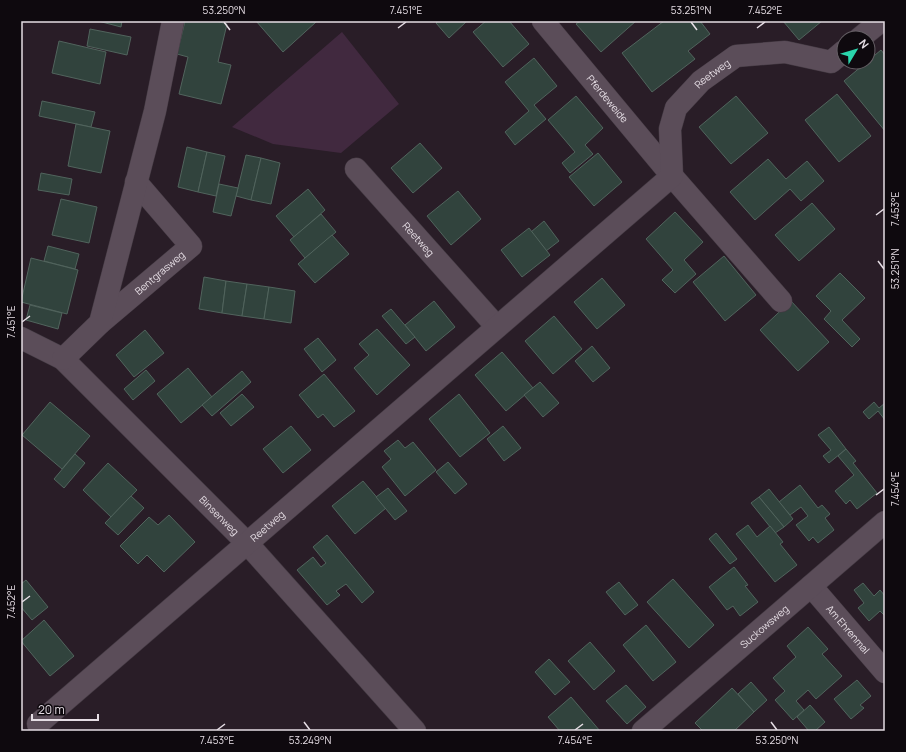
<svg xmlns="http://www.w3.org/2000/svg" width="906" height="752" viewBox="0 0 906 752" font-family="Manrope,sans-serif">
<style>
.park{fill:#41293f}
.building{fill:#31433d;stroke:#51645d}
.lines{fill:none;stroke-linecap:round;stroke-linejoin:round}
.street-casing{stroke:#443a43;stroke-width:23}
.street{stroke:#5b4d59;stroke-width:22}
.ticks{fill:none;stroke:#e5dde4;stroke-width:1.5}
.labels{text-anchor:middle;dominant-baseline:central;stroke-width:3;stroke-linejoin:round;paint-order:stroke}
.street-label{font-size:10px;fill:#e5dde4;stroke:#0e090e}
.neatline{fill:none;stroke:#e5dde4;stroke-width:1.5}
.ticks-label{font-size:10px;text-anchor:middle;fill:#e5dde4}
</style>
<rect width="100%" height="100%" fill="#291d27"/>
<polygon class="park" points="342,32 399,104 341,153 273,144 232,127"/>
<g class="building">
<polygon points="98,21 122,21 121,27"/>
<polygon points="185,21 216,21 227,24 218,62 231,65 221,104 179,94 188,57 177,54"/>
<polygon points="256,21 316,21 316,22 283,52"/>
<polygon points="438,21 467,21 449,38 436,23"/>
<polygon points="486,21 509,21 529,44 503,67 473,32"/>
<polygon points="580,21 636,21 601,52 576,24"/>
<polygon points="664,21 700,21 710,34 688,51 695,59 652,92 622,53"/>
<polygon points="783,21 822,21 799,40"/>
<polygon points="90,29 131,37 127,55 87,46"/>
<polygon points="59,41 106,52 100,84 52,73"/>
<polygon points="881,50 885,55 885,131 844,81"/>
<polygon points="534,58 557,86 534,105 546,119 515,145 505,132 529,111 505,82"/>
<polygon points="837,94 871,136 839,162 805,120"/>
<polygon points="576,96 603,128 585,145 593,154 570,173 562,163 575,152 548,120"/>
<polygon points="736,96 768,133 731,164 699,127"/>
<polygon points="42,101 95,112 91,127 39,116"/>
<polygon points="76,124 110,131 101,173 68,166"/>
<polygon points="420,143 442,168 413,193 391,168"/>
<polygon points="187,147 207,152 198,192 178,187"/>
<polygon points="207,152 225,156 216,196 198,192"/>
<polygon points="598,153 622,182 594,206 569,177"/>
<polygon points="246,155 261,158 251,200 236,196"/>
<polygon points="261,158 280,163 271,204 251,200"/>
<polygon points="768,159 786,179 807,161 824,181 801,201 790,189 755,220 730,192"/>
<polygon points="41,173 72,179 69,195 38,190"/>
<polygon points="219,184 238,188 231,216 213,212"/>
<polygon points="308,189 325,210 294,237 276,216"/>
<polygon points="458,191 481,219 451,245 427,216"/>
<polygon points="61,199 97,207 89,243 52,235"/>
<polygon points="812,203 835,229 799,261 775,235"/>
<polygon points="675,212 703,242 684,260 696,274 675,293 662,280 673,270 646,239"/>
<polygon points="321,214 336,232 305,258 290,240"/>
<polygon points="544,221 559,241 546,251 531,232"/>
<polygon points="529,228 550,255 522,277 501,250"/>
<polygon points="332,235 349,254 315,283 298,264"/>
<polygon points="48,246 79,254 75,269 44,261"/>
<polygon points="724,256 756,295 725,321 693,282"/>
<polygon points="31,258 78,270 67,314 21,302"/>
<polygon points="840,273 865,298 842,320 860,339 852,347 824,319 831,311 816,296"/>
<polygon points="204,277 226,281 222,313 199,309"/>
<polygon points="602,278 625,305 597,329 574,302"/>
<polygon points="226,281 247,284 242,316 222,313"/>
<polygon points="247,284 269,287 264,319 242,316"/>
<polygon points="269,287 295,291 291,323 264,319"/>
<polygon points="434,301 455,327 426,351 405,325"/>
<polygon points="791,301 829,342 798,371 760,330"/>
<polygon points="30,305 62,313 58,329 26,320"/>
<polygon points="391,309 415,337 406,344 382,316"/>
<polygon points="554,316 582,349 553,374 525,341"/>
<polygon points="377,329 410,365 377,395 354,368 369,355 359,344"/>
<polygon points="145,330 164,353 134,377 116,355"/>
<polygon points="318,338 336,360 322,372 304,349"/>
<polygon points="592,346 610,368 593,382 575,361"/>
<polygon points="502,352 533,388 506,411 475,375"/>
<polygon points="188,368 212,397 181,423 157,394"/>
<polygon points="146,370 155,381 133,400 124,389"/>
<polygon points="242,371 251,382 212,416 202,405"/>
<polygon points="324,374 355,411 334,427 323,414 318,418 299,395"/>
<polygon points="540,382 559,403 543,417 524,395"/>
<polygon points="242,394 254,407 231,426 220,413"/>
<polygon points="459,394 490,433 460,457 429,419"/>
<polygon points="50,402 90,436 62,469 22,435"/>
<polygon points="874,402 879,408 885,403 885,420 878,411 869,419 863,412"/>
<polygon points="291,426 311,450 283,473 263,449"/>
<polygon points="503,426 521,448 504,461 487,439"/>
<polygon points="829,427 846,449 829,463 823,456 831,450 818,435"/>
<polygon points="398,440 405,448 413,442 436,470 405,496 382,467 391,459 384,451"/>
<polygon points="846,449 856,461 853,463 877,493 857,509 850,500 846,504 835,491 854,475 838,456"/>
<polygon points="75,454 85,463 64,488 54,479"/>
<polygon points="448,462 467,484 455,494 436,472"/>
<polygon points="108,463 137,490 111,517 83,490"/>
<polygon points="363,481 386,508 355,534 332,506"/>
<polygon points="800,485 818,508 822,505 830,514 825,518 834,530 818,543 813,537 809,541 796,525 808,516 801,507 790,515 779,502"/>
<polygon points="388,488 407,511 395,520 376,497"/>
<polygon points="769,489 793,519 784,527 759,497"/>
<polygon points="131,496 144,508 118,535 105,523"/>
<polygon points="759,497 784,527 775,533 751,503"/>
<polygon points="169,515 195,542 164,572 147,555 138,564 120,546 149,517 158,525"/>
<polygon points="748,525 757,537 770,526 783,542 780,544 797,565 775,582 736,534"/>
<polygon points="716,533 737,559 730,564 709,539"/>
<polygon points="327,535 374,592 362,603 346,584 336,591 340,595 327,605 297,570 313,557 321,567 326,563 313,547"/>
<polygon points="734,567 748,585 745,586 758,602 740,616 733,606 727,610 709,587"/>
<polygon points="673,579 714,625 689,648 647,602"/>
<polygon points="26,580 48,607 32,620 21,607 21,584"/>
<polygon points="619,582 638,605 625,615 606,592"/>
<polygon points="863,583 874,596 880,590 885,596 885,616 880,611 869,621 858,608 864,603 854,590"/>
<polygon points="44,620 74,656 50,676 21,641"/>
<polygon points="646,625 676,662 653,681 623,645"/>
<polygon points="808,627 828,649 822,654 842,676 816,699 808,690 796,701 804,710 793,720 775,700 785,691 773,678 796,657 787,646"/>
<polygon points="590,642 615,671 594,690 568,661"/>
<polygon points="549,659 570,682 555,695 535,672"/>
<polygon points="857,680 871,696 860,705 864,708 851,719 834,699"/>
<polygon points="751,682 767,700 754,712 738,694"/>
<polygon points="626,685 646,707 627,724 606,701"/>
<polygon points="732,688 754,712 734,731 703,731 695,723"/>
<polygon points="571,697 600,731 560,731 548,717"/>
<polygon points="810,705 825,722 815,731 809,731 797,717"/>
</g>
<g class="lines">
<g class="street-casing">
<g id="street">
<path id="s1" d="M543,21L672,176L781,301"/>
<polyline points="860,38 881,21"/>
<path id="s2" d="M356,169L497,327"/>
<path id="s3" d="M100,323L191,246L136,182"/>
<path id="s4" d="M21,338L63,359L246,542L415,731"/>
<polyline points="63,359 100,323 155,111 173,21"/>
<path id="s5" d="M811,586L885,672"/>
<path id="s6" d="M38,724L672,176L670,129L676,108L701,81L736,56L785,52L831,62L844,51"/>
<path id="s7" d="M643,731L885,522"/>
</g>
</g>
<use href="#street" class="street"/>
</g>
<path class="ticks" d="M224,22L230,30M691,22L697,30M398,28L406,22M757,28L765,22M876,215L884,209M878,261L884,269M22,322L30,316M876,495L884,489M22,602L30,596M304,722L310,730M771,722L777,730M217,730L225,724M575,730L583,724"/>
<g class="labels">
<g class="street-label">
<text stroke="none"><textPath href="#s6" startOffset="957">Reetweg</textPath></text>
<text stroke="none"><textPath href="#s1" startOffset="101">Pferdeweide</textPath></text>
<text stroke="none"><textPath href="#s2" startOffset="94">Reetweg</textPath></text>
<text stroke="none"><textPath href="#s3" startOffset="78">Bentgrasweg</textPath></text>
<text stroke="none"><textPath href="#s4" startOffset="268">Binsenweg</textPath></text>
<text stroke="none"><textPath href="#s6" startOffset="303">Reetweg</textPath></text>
<text stroke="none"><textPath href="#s7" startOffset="160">Suckowsweg</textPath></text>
<text stroke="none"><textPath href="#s5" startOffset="57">Am Ehrenmal</textPath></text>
</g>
</g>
<rect width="906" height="752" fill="none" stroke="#0e090e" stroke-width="44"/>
<g transform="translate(856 50) rotate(52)"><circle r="19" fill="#0e090e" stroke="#645e64"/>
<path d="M0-3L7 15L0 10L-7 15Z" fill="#2ad5ac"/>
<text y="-6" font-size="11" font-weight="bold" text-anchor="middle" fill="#e5dde4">N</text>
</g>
<path d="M32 714v6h66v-6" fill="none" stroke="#e5dde4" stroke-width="2"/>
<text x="38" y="714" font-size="12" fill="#e5dde4" stroke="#0e090e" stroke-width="3" paint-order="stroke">20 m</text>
<rect x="22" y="22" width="862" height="708" class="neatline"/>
<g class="ticks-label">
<text x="224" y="14">53.250°N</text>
<text x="406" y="14">7.451°E</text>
<text x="691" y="14">53.251°N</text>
<text x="765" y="14">7.452°E</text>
<text transform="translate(895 209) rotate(-90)" y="4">7.453°E</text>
<text transform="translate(895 269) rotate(-90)" y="4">53.251°N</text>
<text transform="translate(11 322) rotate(-90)" y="4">7.451°E</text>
<text transform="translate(895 489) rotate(-90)" y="4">7.454°E</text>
<text transform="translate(11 602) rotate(-90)" y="4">7.452°E</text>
<text x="217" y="744">7.453°E</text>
<text x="310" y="744">53.249°N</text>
<text x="575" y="744">7.454°E</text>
<text x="777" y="744">53.250°N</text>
</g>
</svg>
